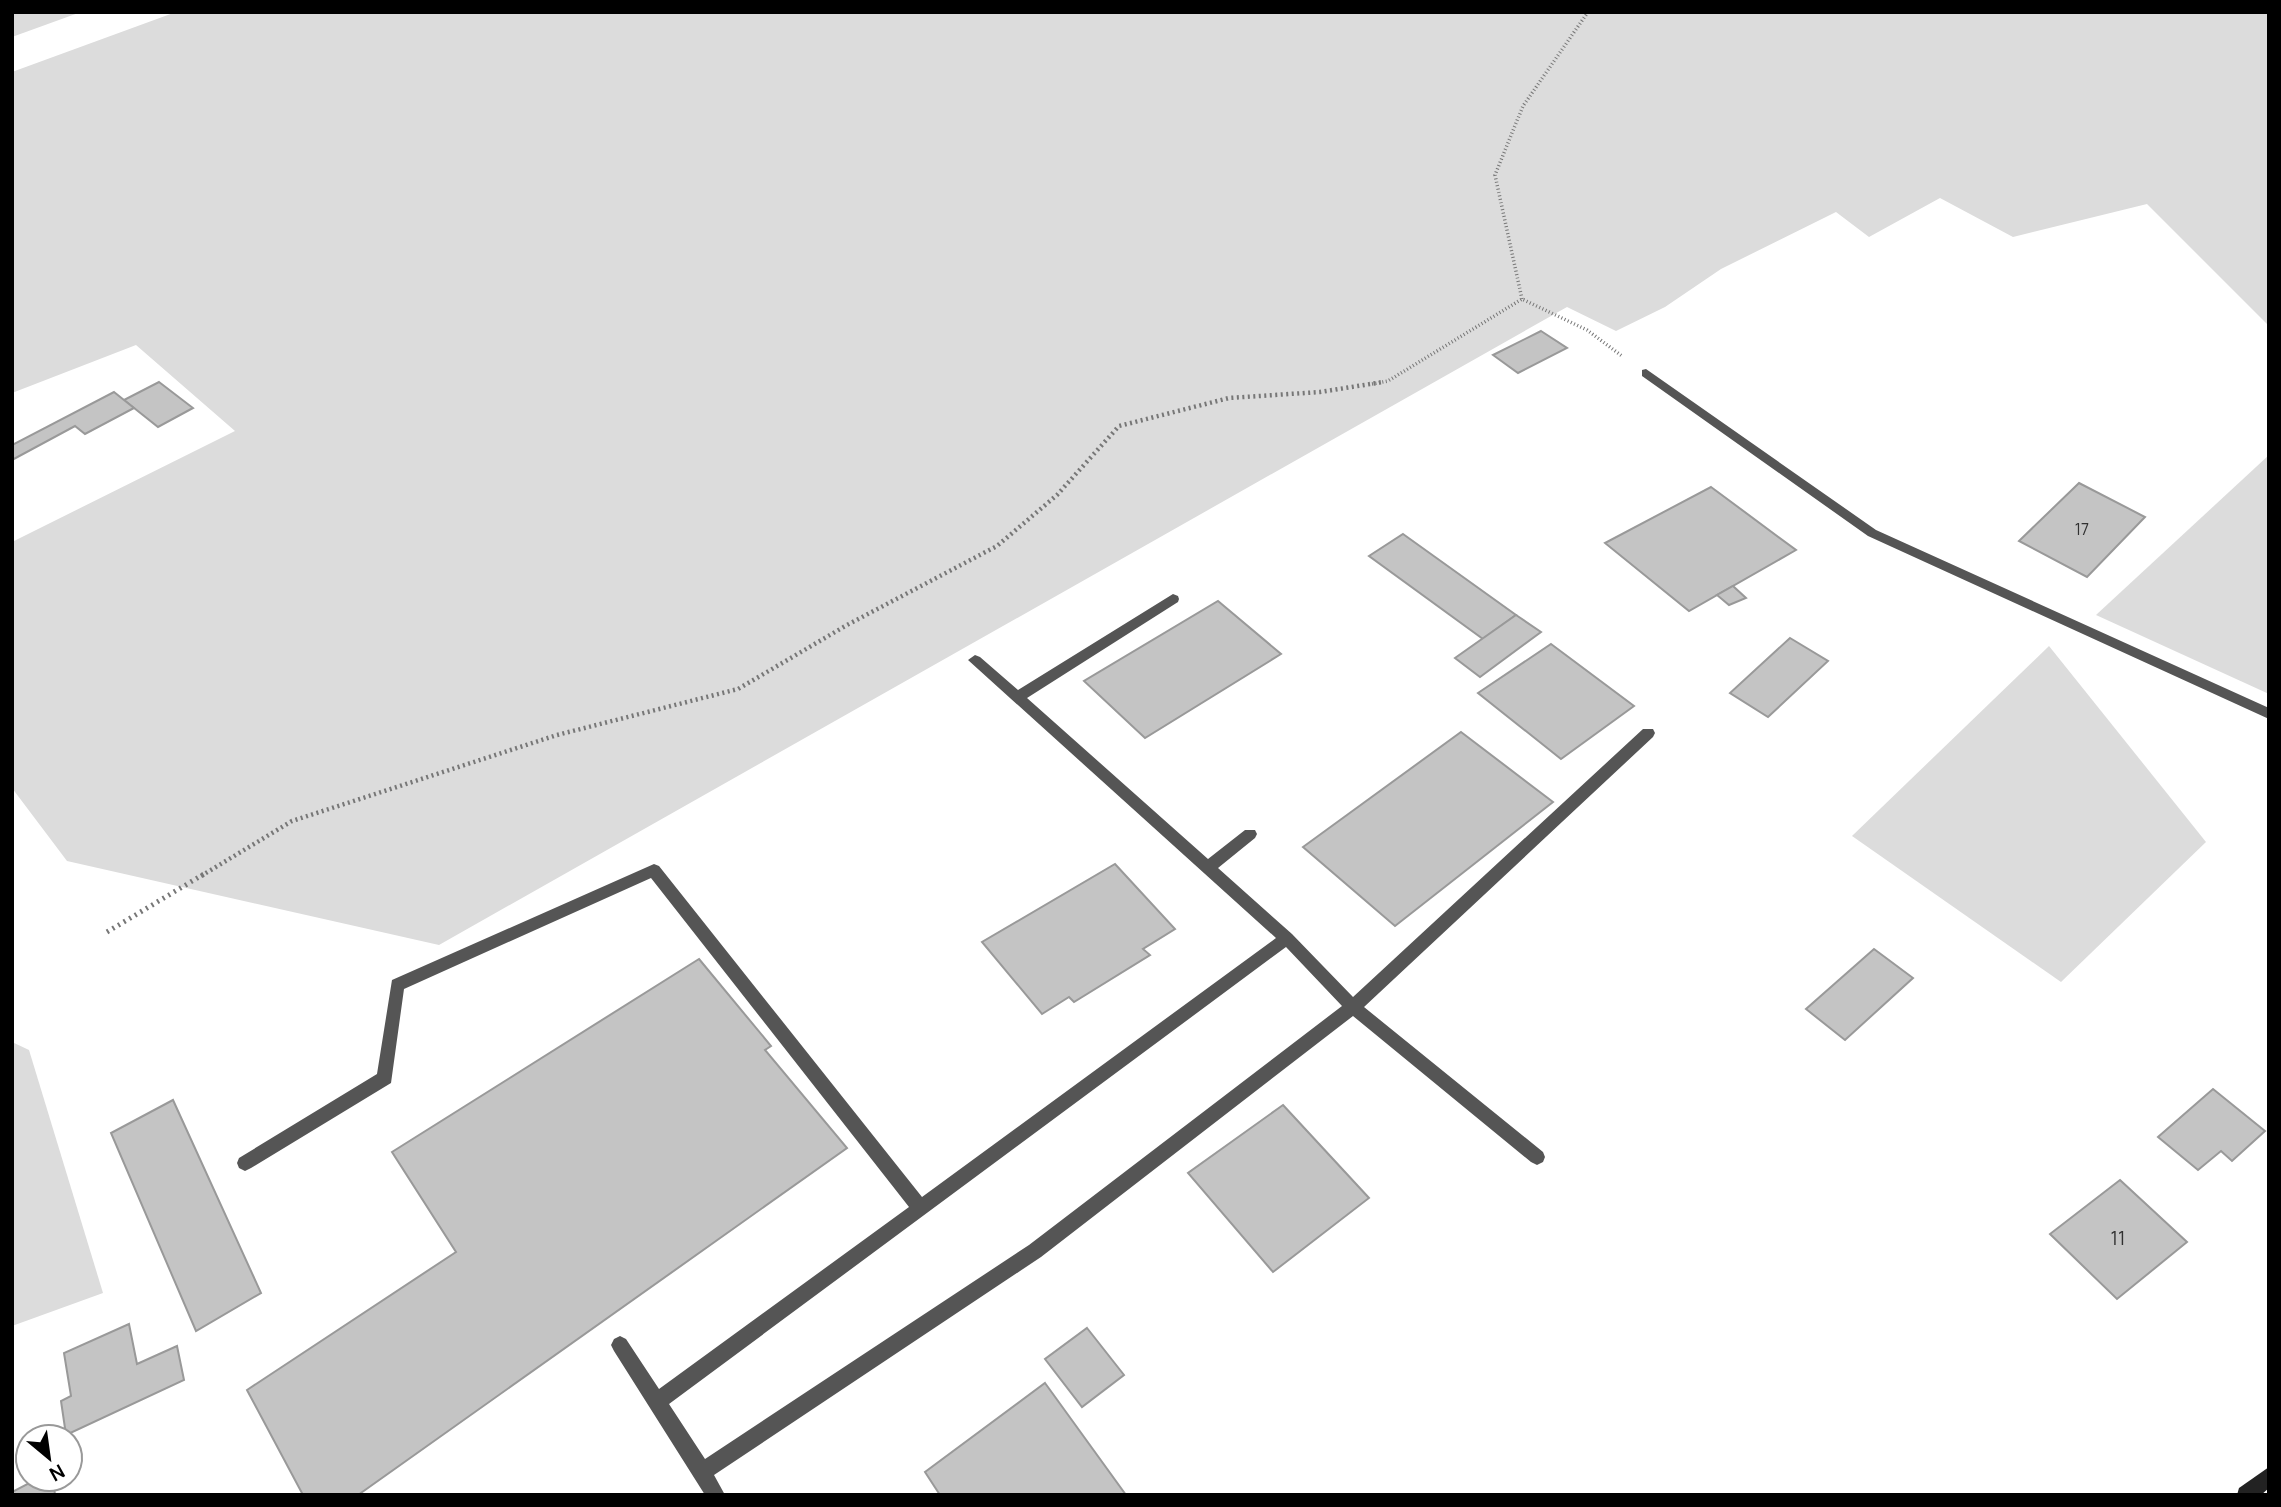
<svg xmlns="http://www.w3.org/2000/svg" width="2281" height="1507" viewBox="0 0 2281 1507" font-family="Manrope,sans-serif">
<style>
.green{fill:#dcdcdc}
.building{fill:#c4c4c4;stroke:#999;stroke-width:2}
.lines{fill:none;stroke-linecap:round;stroke-linejoin:round}
.path-far2{stroke:#777;stroke-width:3.5;stroke-dasharray:1 2.5;stroke-linecap:butt}
.path-far1{stroke:#777;stroke-width:4.5;stroke-dasharray:2 3.5;stroke-linecap:butt}
.path{stroke:#777;stroke-width:5;stroke-dasharray:2 4.5;stroke-linecap:butt}
.lane{fill:#555;fill-rule:evenodd}
.secondary{fill:#222;fill-rule:evenodd}
.labels{text-anchor:middle;dominant-baseline:central;stroke-width:5;stroke-linejoin:round;paint-order:stroke}
.number-label{font-size:16px;fill:#313131}
.near-number-label{font-size:19px;fill:#313131}
</style>
<rect width="100%" height="100%" fill="#fff"/>
<g class="green">
<polygon points="12,12 81,12 12,37"/>
<polygon points="176,12 2269,12 2269,326 2147,204 2013,237 1940,198 1869,237 1836,212 1721,269 1665,307 1616,331 1567,307 439,945 67,861 12,788 12,542 235,431 136,345 12,393 12,72"/>
<polygon points="2269,455 2269,694 2096,615"/>
<polygon points="2049,646 2206,842 2061,982 1852,836"/>
<polygon points="12,1042 29,1050 103,1293 12,1326"/>
</g>
<g class="building">
<polygon points="1541,331 1567,348 1518,373 1493,355"/>
<polygon points="159,382 193,408 158,427 124,400"/>
<polygon points="114,392 134,408 85,434 75,426 12,460 12,445"/>
<polygon points="2079,483 2145,517 2087,577 2019,541"/>
<polygon points="1711,487 1796,550 1689,611 1605,543"/>
<polygon points="1403,534 1516,615 1483,639 1369,556"/>
<polygon points="1733,586 1746,598 1729,605 1717,595"/>
<polygon points="1218,601 1281,654 1145,738 1084,681"/>
<polygon points="1516,615 1541,632 1480,677 1455,658"/>
<polygon points="1790,638 1828,661 1768,717 1730,693"/>
<polygon points="1551,644 1634,706 1561,759 1478,693"/>
<polygon points="1461,732 1553,802 1395,926 1303,847"/>
<polygon points="1115,864 1175,929 1143,949 1150,955 1074,1002 1069,997 1042,1014 982,942"/>
<polygon points="1874,949 1913,978 1845,1040 1806,1009"/>
<polygon points="699,959 771,1046 765,1050 847,1148 358,1495 303,1495 247,1390 456,1252 392,1152"/>
<polygon points="2213,1089 2265,1131 2232,1161 2221,1151 2198,1170 2158,1137"/>
<polygon points="173,1100 261,1293 196,1331 111,1133"/>
<polygon points="1283,1105 1369,1198 1273,1272 1188,1173"/>
<polygon points="2120,1180 2187,1242 2117,1299 2050,1234"/>
<polygon points="129,1324 137,1364 177,1346 184,1380 66,1435 61,1401 71,1396 64,1353"/>
<polygon points="1087,1328 1124,1375 1082,1407 1045,1359"/>
<polygon points="1045,1383 1126,1495 940,1495 925,1472"/>
<polygon points="37,1479 53,1479 55,1495 12,1495 12,1492"/>
</g>
<g class="lines">
<g class="path-far2">
<polyline points="1522,299 1495,175 1523,106 1588,12"/>
<polyline points="1372,384 1388,381 1522,299 1587,330 1622,356"/>
</g>
<polyline class="path-far1" points="201,876 292,821 557,735 738,689 847,625 997,546 1057,495 1119,426 1229,398 1320,392 1383,382"/>
<polyline class="path" points="107,932 204,874"/>
<g class="lane">
<polygon points="1646,369 1876,530 2269,708 2269,719 1868,536 1642,376 1642,370"/>
<path d="M1173,594L1178,596L1179,599L1178,602L1027,698L1208,859L1245,830H1255L1257,834L1255,838L1218,868L1292,934L1353,997L1643,729H1653L1655,733L1653,737L1364,1007L1543,1152L1545,1157L1543,1162L1537,1165L1531,1162L1353,1016L1041,1257L714,1475L725,1495H705L614,1351L611,1345L614,1339L620,1336L626,1339L659,1389L909,1207L651,878L404,989L391,1083L251,1168L245,1171L239,1168L237,1163L239,1158L377,1074L392,980L654,864L659,866L922,1197L1276,938L968,660L975,655L980,657L1018,690ZM1286,947L1342,1006L1029,1245L705,1459L669,1404Z"/>
</g>
<polygon class="secondary" points="2269,1467 2269,1488 2261,1495 2237,1495 2239,1488"/>
</g>
<g class="labels">
<g class="number-label">
<text x="2082" y="529">17</text>
</g>
<g class="near-number-label">
<text x="2118" y="1238">11</text>
</g>
</g>
<rect width="2281" height="1507" fill="none" stroke="#000000" stroke-width="28"/>
<g transform="translate(49 1458) rotate(151)"><circle r="33" fill="#ffffff" stroke="#999999" stroke-width="2"/>
<path d="M0-5L12 26L0 18L-12 26Z" fill="#000000"/>
<text y="-10" font-size="19" font-weight="bold" text-anchor="middle" fill="#000000">N</text>
</g>
</svg>
